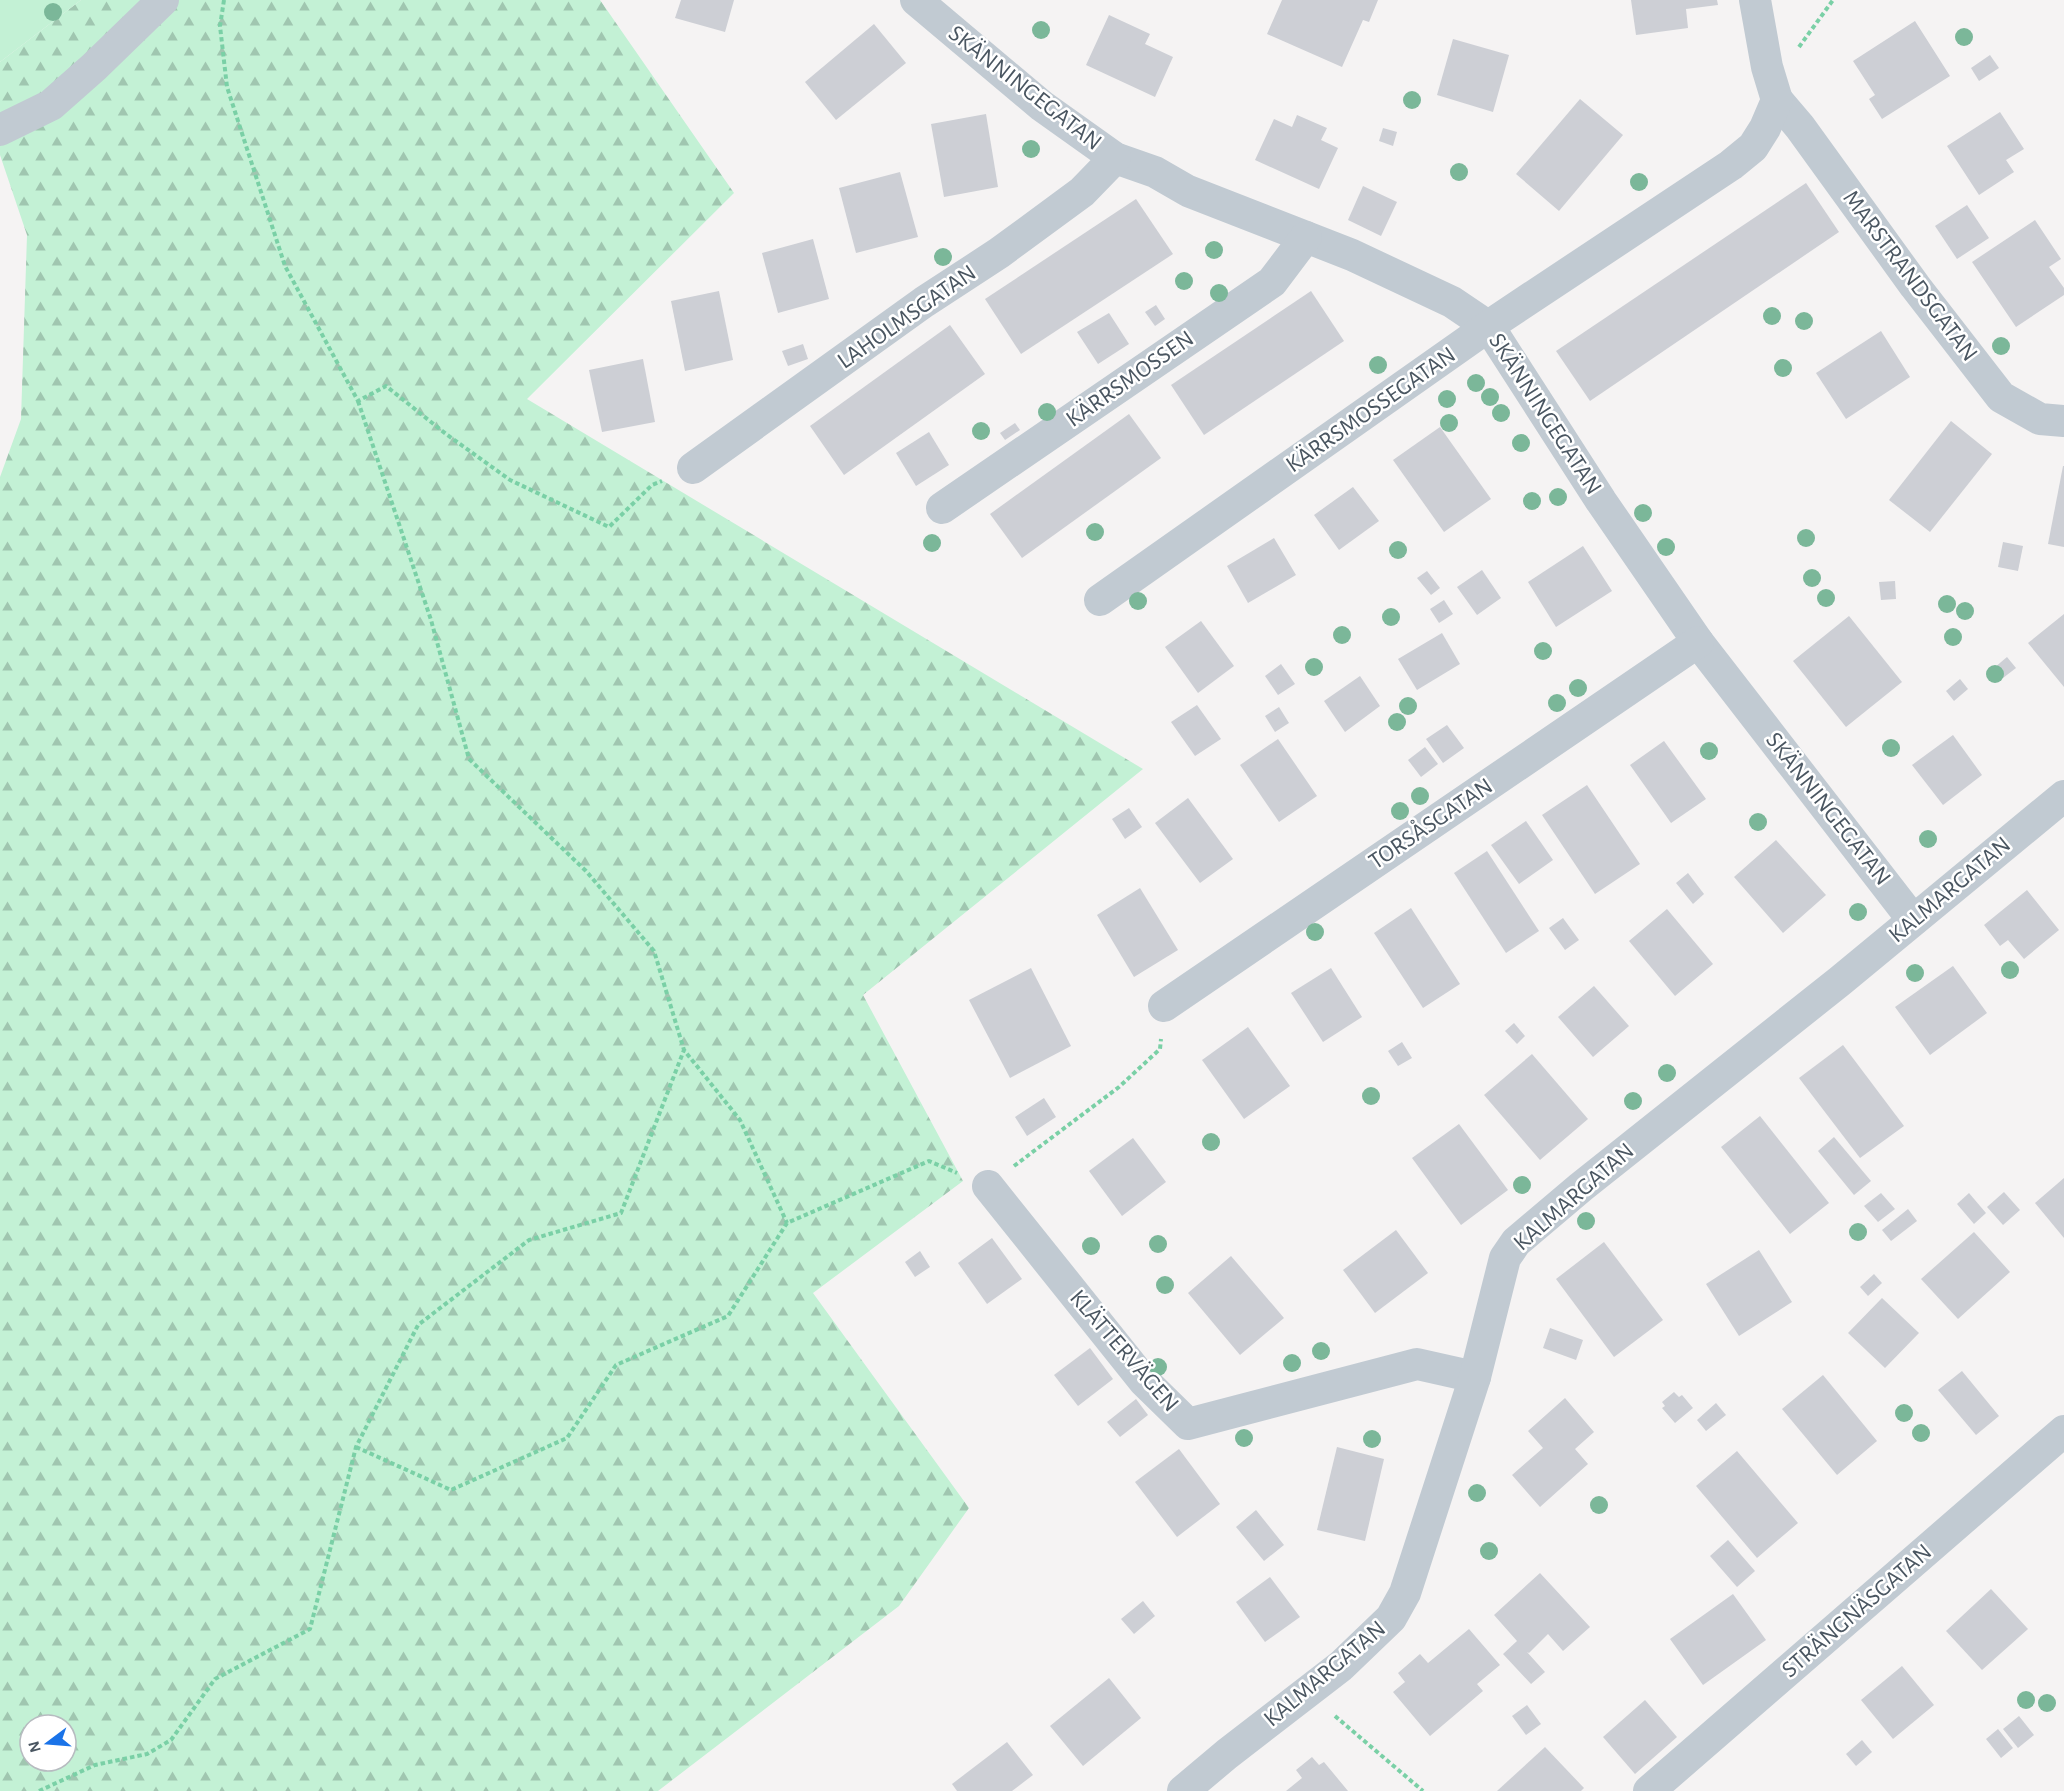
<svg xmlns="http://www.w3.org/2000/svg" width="2064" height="1791" viewBox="0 0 2064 1791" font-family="'Alegreya Sans',sans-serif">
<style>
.forest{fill:url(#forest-firs);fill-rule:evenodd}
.park{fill:#c3f1d5}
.building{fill:#cdcfd5}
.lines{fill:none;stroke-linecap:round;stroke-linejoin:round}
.path{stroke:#7ad0a6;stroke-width:4;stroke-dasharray:4.5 3;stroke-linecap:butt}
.minor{stroke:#c1cad2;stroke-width:32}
.tree{fill:#7bb799}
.labels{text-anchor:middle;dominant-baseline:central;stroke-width:5;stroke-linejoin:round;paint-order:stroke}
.street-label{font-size:24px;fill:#4a5661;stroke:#fff}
</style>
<defs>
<pattern id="forest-firs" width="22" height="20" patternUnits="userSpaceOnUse" patternTransform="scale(1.5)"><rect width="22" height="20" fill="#c3f1d5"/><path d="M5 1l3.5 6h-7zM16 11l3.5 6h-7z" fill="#a0c6b0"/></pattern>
</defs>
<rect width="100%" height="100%" fill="#f5f3f3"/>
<path class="forest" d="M81,0H600L734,193L527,399L1143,769L863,995L963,1181L813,1293L969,1508L899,1606L658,1791H0V477L21,419L27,235L0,155V62ZM30,1725H66V1761H30Z"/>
<polygon class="park" points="0,0 81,0 0,62"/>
<g class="building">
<polygon points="681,0 734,0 725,32 675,18"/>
<polygon points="1282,0 1378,0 1369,22 1363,20 1342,67 1267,34"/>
<polygon points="1631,0 1717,0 1718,5 1686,9 1688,28 1636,35"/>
<polygon points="1109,15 1150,34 1145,44 1173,57 1155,97 1086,65"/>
<polygon points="1915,21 1950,76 1882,119 1869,99 1875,95 1853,61"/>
<polygon points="874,24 906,63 836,120 805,82"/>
<polygon points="1453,39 1509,55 1493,112 1437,95"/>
<polygon points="1990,55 1999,68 1979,81 1971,68"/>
<polygon points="1580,99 1623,135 1559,211 1516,174"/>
<polygon points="2000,112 2024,149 2006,160 2014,172 1979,195 1947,146"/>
<polygon points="986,114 998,187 944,197 931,124"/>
<polygon points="1297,115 1327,128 1321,140 1338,148 1319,189 1255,160 1274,119 1292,127"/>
<polygon points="1383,128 1397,132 1393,146 1379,141"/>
<polygon points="900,172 918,237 856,253 839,188"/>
<polygon points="1806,183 1839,232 1590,401 1556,351"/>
<polygon points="1363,186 1397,202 1381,236 1348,220"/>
<polygon points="1136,199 1173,254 1021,354 985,299"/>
<polygon points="1967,205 1989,238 1957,259 1935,226"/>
<polygon points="2035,220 2061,259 2049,267 2064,288 2064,295 2016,327 1972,262"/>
<polygon points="813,239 829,299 778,313 762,253"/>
<polygon points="719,291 733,360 685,371 671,301"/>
<polygon points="1311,291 1344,341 1204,435 1171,385"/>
<polygon points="1156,305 1165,319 1155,326 1145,312"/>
<polygon points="1109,313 1129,344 1098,364 1077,332"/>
<polygon points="950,325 985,374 844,475 810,426"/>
<polygon points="1881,331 1910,377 1846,419 1816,373"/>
<polygon points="803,344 808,359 788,366 782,351"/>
<polygon points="643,359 655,422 602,432 589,370"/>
<polygon points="1129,414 1161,458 1022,558 990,514"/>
<polygon points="1951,421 1992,454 1930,532 1889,500"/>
<polygon points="1015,423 1020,430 1005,440 1000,433"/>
<polygon points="1440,427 1491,499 1444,532 1393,460"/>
<polygon points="929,432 949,465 916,486 896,453"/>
<polygon points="2063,466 2064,466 2064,547 2048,544"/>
<polygon points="1353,487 1379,521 1339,550 1314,515"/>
<polygon points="1274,538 1296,575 1248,603 1227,566"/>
<polygon points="2003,542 2023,546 2018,571 1998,567"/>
<polygon points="1583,546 1612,591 1556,627 1528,582"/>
<polygon points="1482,570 1501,598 1477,615 1457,587"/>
<polygon points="1427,571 1440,588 1431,595 1417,578"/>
<polygon points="1895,581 1896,599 1881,600 1879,582"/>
<polygon points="1444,600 1453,614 1439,623 1430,609"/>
<polygon points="2064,614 2064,687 2028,643"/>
<polygon points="1849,616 1902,682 1846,727 1793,661"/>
<polygon points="1201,621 1234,666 1198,693 1165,647"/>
<polygon points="1442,633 1460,664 1417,690 1398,659"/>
<polygon points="2007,657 2016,668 2003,678 1994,668"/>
<polygon points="1281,664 1295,684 1278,695 1265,676"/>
<polygon points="1360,676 1380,706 1345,732 1324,701"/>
<polygon points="1960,679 1968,689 1954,701 1946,691"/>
<polygon points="1197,705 1221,739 1195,756 1171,722"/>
<polygon points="1279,707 1289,723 1275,732 1265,716"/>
<polygon points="1447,725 1464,748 1443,763 1426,739"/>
<polygon points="1953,735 1982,775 1943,805 1912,765"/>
<polygon points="1278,739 1317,796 1279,822 1240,765"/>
<polygon points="1664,741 1706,799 1671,823 1630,765"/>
<polygon points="1425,747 1438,764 1421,777 1408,760"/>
<polygon points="1587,785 1640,864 1595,894 1542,815"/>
<polygon points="1188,798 1233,859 1200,883 1155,823"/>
<polygon points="1129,808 1142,827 1125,839 1112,819"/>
<polygon points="1526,821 1553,860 1519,884 1491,845"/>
<polygon points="1776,840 1826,895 1783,933 1734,877"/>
<polygon points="1487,851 1539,931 1506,953 1454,873"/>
<polygon points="1688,873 1704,894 1693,904 1676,883"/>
<polygon points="1140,888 1178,950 1134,977 1097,915"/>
<polygon points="2027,890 2059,930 2024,959 2008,940 2000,946 1984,925"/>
<polygon points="1411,908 1460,984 1423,1008 1374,933"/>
<polygon points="1667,909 1713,964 1675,996 1629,941"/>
<polygon points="1563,918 1579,940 1565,950 1549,928"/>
<polygon points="1953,966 1987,1013 1930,1055 1895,1007"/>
<polygon points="1031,968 1071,1046 1010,1078 969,1000"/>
<polygon points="1331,968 1362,1017 1323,1042 1291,993"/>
<polygon points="1594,986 1629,1026 1593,1057 1558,1017"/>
<polygon points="1514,1023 1525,1036 1517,1044 1505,1031"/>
<polygon points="1248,1027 1290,1086 1244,1119 1202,1060"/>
<polygon points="1402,1042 1412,1058 1398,1066 1388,1051"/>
<polygon points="1843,1045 1904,1126 1860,1158 1799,1078"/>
<polygon points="1532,1054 1588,1119 1540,1160 1484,1095"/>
<polygon points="1044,1098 1056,1117 1027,1136 1015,1117"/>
<polygon points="1760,1116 1829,1203 1790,1234 1721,1147"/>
<polygon points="1459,1124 1508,1190 1461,1225 1412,1158"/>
<polygon points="1834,1137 1871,1181 1854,1195 1818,1151"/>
<polygon points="1133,1138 1166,1182 1122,1216 1089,1171"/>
<polygon points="2064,1178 2064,1238 2035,1203"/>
<polygon points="2004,1192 2020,1210 2003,1225 1987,1207"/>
<polygon points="1881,1193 1895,1209 1878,1222 1864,1206"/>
<polygon points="1969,1193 1986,1213 1974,1224 1957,1204"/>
<polygon points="1908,1209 1917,1221 1891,1241 1882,1230"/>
<polygon points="1396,1230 1428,1273 1375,1313 1343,1270"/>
<polygon points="1974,1232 2010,1272 1958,1319 1921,1279"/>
<polygon points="992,1238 1022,1279 987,1304 958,1263"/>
<polygon points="1604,1242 1663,1320 1614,1357 1556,1279"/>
<polygon points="1759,1250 1792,1302 1739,1336 1706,1284"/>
<polygon points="920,1251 930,1267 915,1277 905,1262"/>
<polygon points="1231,1256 1284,1318 1240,1355 1188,1293"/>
<polygon points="1874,1274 1882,1283 1868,1296 1860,1287"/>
<polygon points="1882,1298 1919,1333 1885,1368 1848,1333"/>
<polygon points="1550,1328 1583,1340 1576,1360 1543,1348"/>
<polygon points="1090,1348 1113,1379 1078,1406 1054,1375"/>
<polygon points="1962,1371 1999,1416 1976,1435 1938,1390"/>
<polygon points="1823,1375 1877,1441 1837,1475 1782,1409"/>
<polygon points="1674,1392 1679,1397 1682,1395 1693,1408 1675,1423 1662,1408 1665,1406 1662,1402"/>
<polygon points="1565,1398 1594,1432 1575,1449 1588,1464 1540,1507 1512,1475 1543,1448 1528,1431"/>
<polygon points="1136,1399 1148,1415 1120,1437 1107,1422"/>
<polygon points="1716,1403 1726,1415 1706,1431 1697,1420"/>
<polygon points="1337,1447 1384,1459 1365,1541 1317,1530"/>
<polygon points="1179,1449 1220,1504 1177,1537 1135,1482"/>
<polygon points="1737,1451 1798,1523 1757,1558 1696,1486"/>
<polygon points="1256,1510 1284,1545 1264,1561 1236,1527"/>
<polygon points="1728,1540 1755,1571 1737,1587 1710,1556"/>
<polygon points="1540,1573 1590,1627 1563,1651 1548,1634 1529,1653 1527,1652 1545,1672 1531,1684 1503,1654 1517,1641 1494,1615"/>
<polygon points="1270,1577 1300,1617 1265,1642 1236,1602"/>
<polygon points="1991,1589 2028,1629 1982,1670 1946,1631"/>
<polygon points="1733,1594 1766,1640 1703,1685 1670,1639"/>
<polygon points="1143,1601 1155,1616 1134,1634 1121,1619"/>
<polygon points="1469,1629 1500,1665 1477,1684 1483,1691 1430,1736 1393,1692 1405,1682 1398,1673 1420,1654 1428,1663"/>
<polygon points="1902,1666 1934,1705 1893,1739 1861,1700"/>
<polygon points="1109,1678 1141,1718 1083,1766 1050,1726"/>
<polygon points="1645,1700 1677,1737 1635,1774 1603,1737"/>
<polygon points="1527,1705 1541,1724 1526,1735 1512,1716"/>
<polygon points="2019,1716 2034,1735 2018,1748 2003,1729"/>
<polygon points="1998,1729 2013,1748 2001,1758 1986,1739"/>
<polygon points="1862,1740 1872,1752 1856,1766 1846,1754"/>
<polygon points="1007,1742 1033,1775 1012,1791 957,1791 952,1784"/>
<polygon points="1545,1747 1584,1788 1581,1791 1497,1791"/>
<polygon points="1312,1757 1319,1765 1324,1762 1348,1791 1286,1791 1302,1778 1296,1770"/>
</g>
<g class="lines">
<g class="path">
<polyline points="224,0 220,26 227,87 285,266 358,401 386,386 446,434 510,480 609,527 652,485 662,481"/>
<polyline points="1799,47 1833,0"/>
<polyline points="358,401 431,620 469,759 586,871 654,951 684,1050 740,1120 787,1223"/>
<polyline points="1014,1166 1119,1087 1160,1049 1161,1039"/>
<polyline points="356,1447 451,1490 567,1438 616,1365 728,1316 787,1223 929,1161 957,1173"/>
<polyline points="1335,1716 1423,1791"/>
<polyline points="39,1791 95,1765 147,1754 171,1740 215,1679 310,1629 356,1447 418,1325 529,1240 621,1213 684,1050"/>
</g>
<g class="minor">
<polyline points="916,0 1042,106 1115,158 1155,172 1188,191 1352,255 1452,302 1489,327 1601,501 1698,642 1913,920"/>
<polyline points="1777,100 1800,127 1915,286 2001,397 2040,419 2064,421"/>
<polyline points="0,130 51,105 94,67 163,0"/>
<polyline points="693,468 924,302 999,253 1082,192 1115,158"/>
<polyline points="942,508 1272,282 1306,237"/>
<polyline points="1100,600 1499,319 1731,165 1753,147 1765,128 1777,100 1767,67 1755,0"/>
<polyline points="1164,1006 1698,642"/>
<polyline points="988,1186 1144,1381 1188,1424 1417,1364 1475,1377"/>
<polyline points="1183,1791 1227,1754 1341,1666 1391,1618 1405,1593 1475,1377 1505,1258 1516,1242 1581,1187 1840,981 2064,796"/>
<polyline points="1649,1791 2064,1431"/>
</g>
</g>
<g class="tree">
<circle cx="53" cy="12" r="9"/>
<circle cx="1041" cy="30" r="9"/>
<circle cx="1964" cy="37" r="9"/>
<circle cx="1412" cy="100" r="9"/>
<circle cx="1031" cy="149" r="9"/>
<circle cx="1459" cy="172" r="9"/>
<circle cx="1639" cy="182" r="9"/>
<circle cx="1214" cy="250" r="9"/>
<circle cx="943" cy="257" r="9"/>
<circle cx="1184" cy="281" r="9"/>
<circle cx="1219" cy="293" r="9"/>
<circle cx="1772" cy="316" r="9"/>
<circle cx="1804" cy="321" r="9"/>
<circle cx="2001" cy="346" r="9"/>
<circle cx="1378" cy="365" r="9"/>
<circle cx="1783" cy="368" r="9"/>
<circle cx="1476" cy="383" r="9"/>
<circle cx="1490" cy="397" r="9"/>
<circle cx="1447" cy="399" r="9"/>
<circle cx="1047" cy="412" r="9"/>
<circle cx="1501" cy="413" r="9"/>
<circle cx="1449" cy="423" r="9"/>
<circle cx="981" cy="431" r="9"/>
<circle cx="1521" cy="443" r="9"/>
<circle cx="1558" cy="497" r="9"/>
<circle cx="1532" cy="501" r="9"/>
<circle cx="1643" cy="513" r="9"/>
<circle cx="1095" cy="532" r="9"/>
<circle cx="1806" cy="538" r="9"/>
<circle cx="932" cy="543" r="9"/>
<circle cx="1666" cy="547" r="9"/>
<circle cx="1398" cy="550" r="9"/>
<circle cx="1812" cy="578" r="9"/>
<circle cx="1826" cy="598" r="9"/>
<circle cx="1138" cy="601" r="9"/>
<circle cx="1947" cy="604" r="9"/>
<circle cx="1965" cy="611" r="9"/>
<circle cx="1391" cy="617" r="9"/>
<circle cx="1342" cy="635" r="9"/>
<circle cx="1953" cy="637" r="9"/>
<circle cx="1543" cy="651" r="9"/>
<circle cx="1314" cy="667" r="9"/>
<circle cx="1995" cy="674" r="9"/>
<circle cx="1578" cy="688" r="9"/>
<circle cx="1557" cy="703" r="9"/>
<circle cx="1408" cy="706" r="9"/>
<circle cx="1397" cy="722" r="9"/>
<circle cx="1891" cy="748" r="9"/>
<circle cx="1709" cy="751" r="9"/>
<circle cx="1420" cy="796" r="9"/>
<circle cx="1400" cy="811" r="9"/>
<circle cx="1758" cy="822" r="9"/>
<circle cx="1928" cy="839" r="9"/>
<circle cx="1858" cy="912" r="9"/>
<circle cx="1315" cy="932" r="9"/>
<circle cx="2010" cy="970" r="9"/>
<circle cx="1915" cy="973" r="9"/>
<circle cx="1667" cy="1073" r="9"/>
<circle cx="1371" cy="1096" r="9"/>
<circle cx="1633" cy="1101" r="9"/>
<circle cx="1211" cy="1142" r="9"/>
<circle cx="1522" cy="1185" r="9"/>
<circle cx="1586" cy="1221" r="9"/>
<circle cx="1858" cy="1232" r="9"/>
<circle cx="1158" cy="1244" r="9"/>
<circle cx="1091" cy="1246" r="9"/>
<circle cx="1165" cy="1285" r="9"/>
<circle cx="1321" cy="1351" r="9"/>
<circle cx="1292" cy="1363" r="9"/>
<circle cx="1158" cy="1367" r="9"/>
<circle cx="1904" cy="1413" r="9"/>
<circle cx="1921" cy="1433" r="9"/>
<circle cx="1244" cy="1438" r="9"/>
<circle cx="1372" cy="1439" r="9"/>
<circle cx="1477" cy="1493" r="9"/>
<circle cx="1599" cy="1505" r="9"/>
<circle cx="1489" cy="1551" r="9"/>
<circle cx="2026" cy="1700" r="9"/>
<circle cx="2047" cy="1703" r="9"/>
</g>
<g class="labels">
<g class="street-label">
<text transform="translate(1025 88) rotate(38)">SKÄNNINGEGATAN</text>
<text transform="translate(1910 276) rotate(53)">MARSTRANDSGATAN</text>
<text transform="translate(907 317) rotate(-35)">LAHOLMSGATAN</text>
<text transform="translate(1130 379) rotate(-35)">KÄRRSMOSSEN</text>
<text transform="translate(1371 410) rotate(-35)">KÄRRSMOSSEGATAN</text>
<text transform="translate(1545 414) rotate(57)">SKÄNNINGEGATAN</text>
<text transform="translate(1828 809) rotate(52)">SKÄNNINGEGATAN</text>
<text transform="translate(1431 824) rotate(-34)">TORSÅSGATAN</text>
<text transform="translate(1950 890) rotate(-40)">KALMARGATAN</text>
<text transform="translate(1574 1197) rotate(-41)">KALMARGATAN</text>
<text transform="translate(1124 1351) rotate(49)">KLÄTTERVÄGEN</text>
<text transform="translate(1857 1611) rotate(-41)">STRÄNGNÄSGATAN</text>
<text transform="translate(1325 1674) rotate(-40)">KALMARGATAN</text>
</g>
</g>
<g transform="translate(48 1743) rotate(254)"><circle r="28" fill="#ffffff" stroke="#b7bbc0" stroke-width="1.5"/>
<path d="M0-4.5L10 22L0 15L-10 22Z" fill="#1a73e8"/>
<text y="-9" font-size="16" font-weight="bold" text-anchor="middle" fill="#4a5661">N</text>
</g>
</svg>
